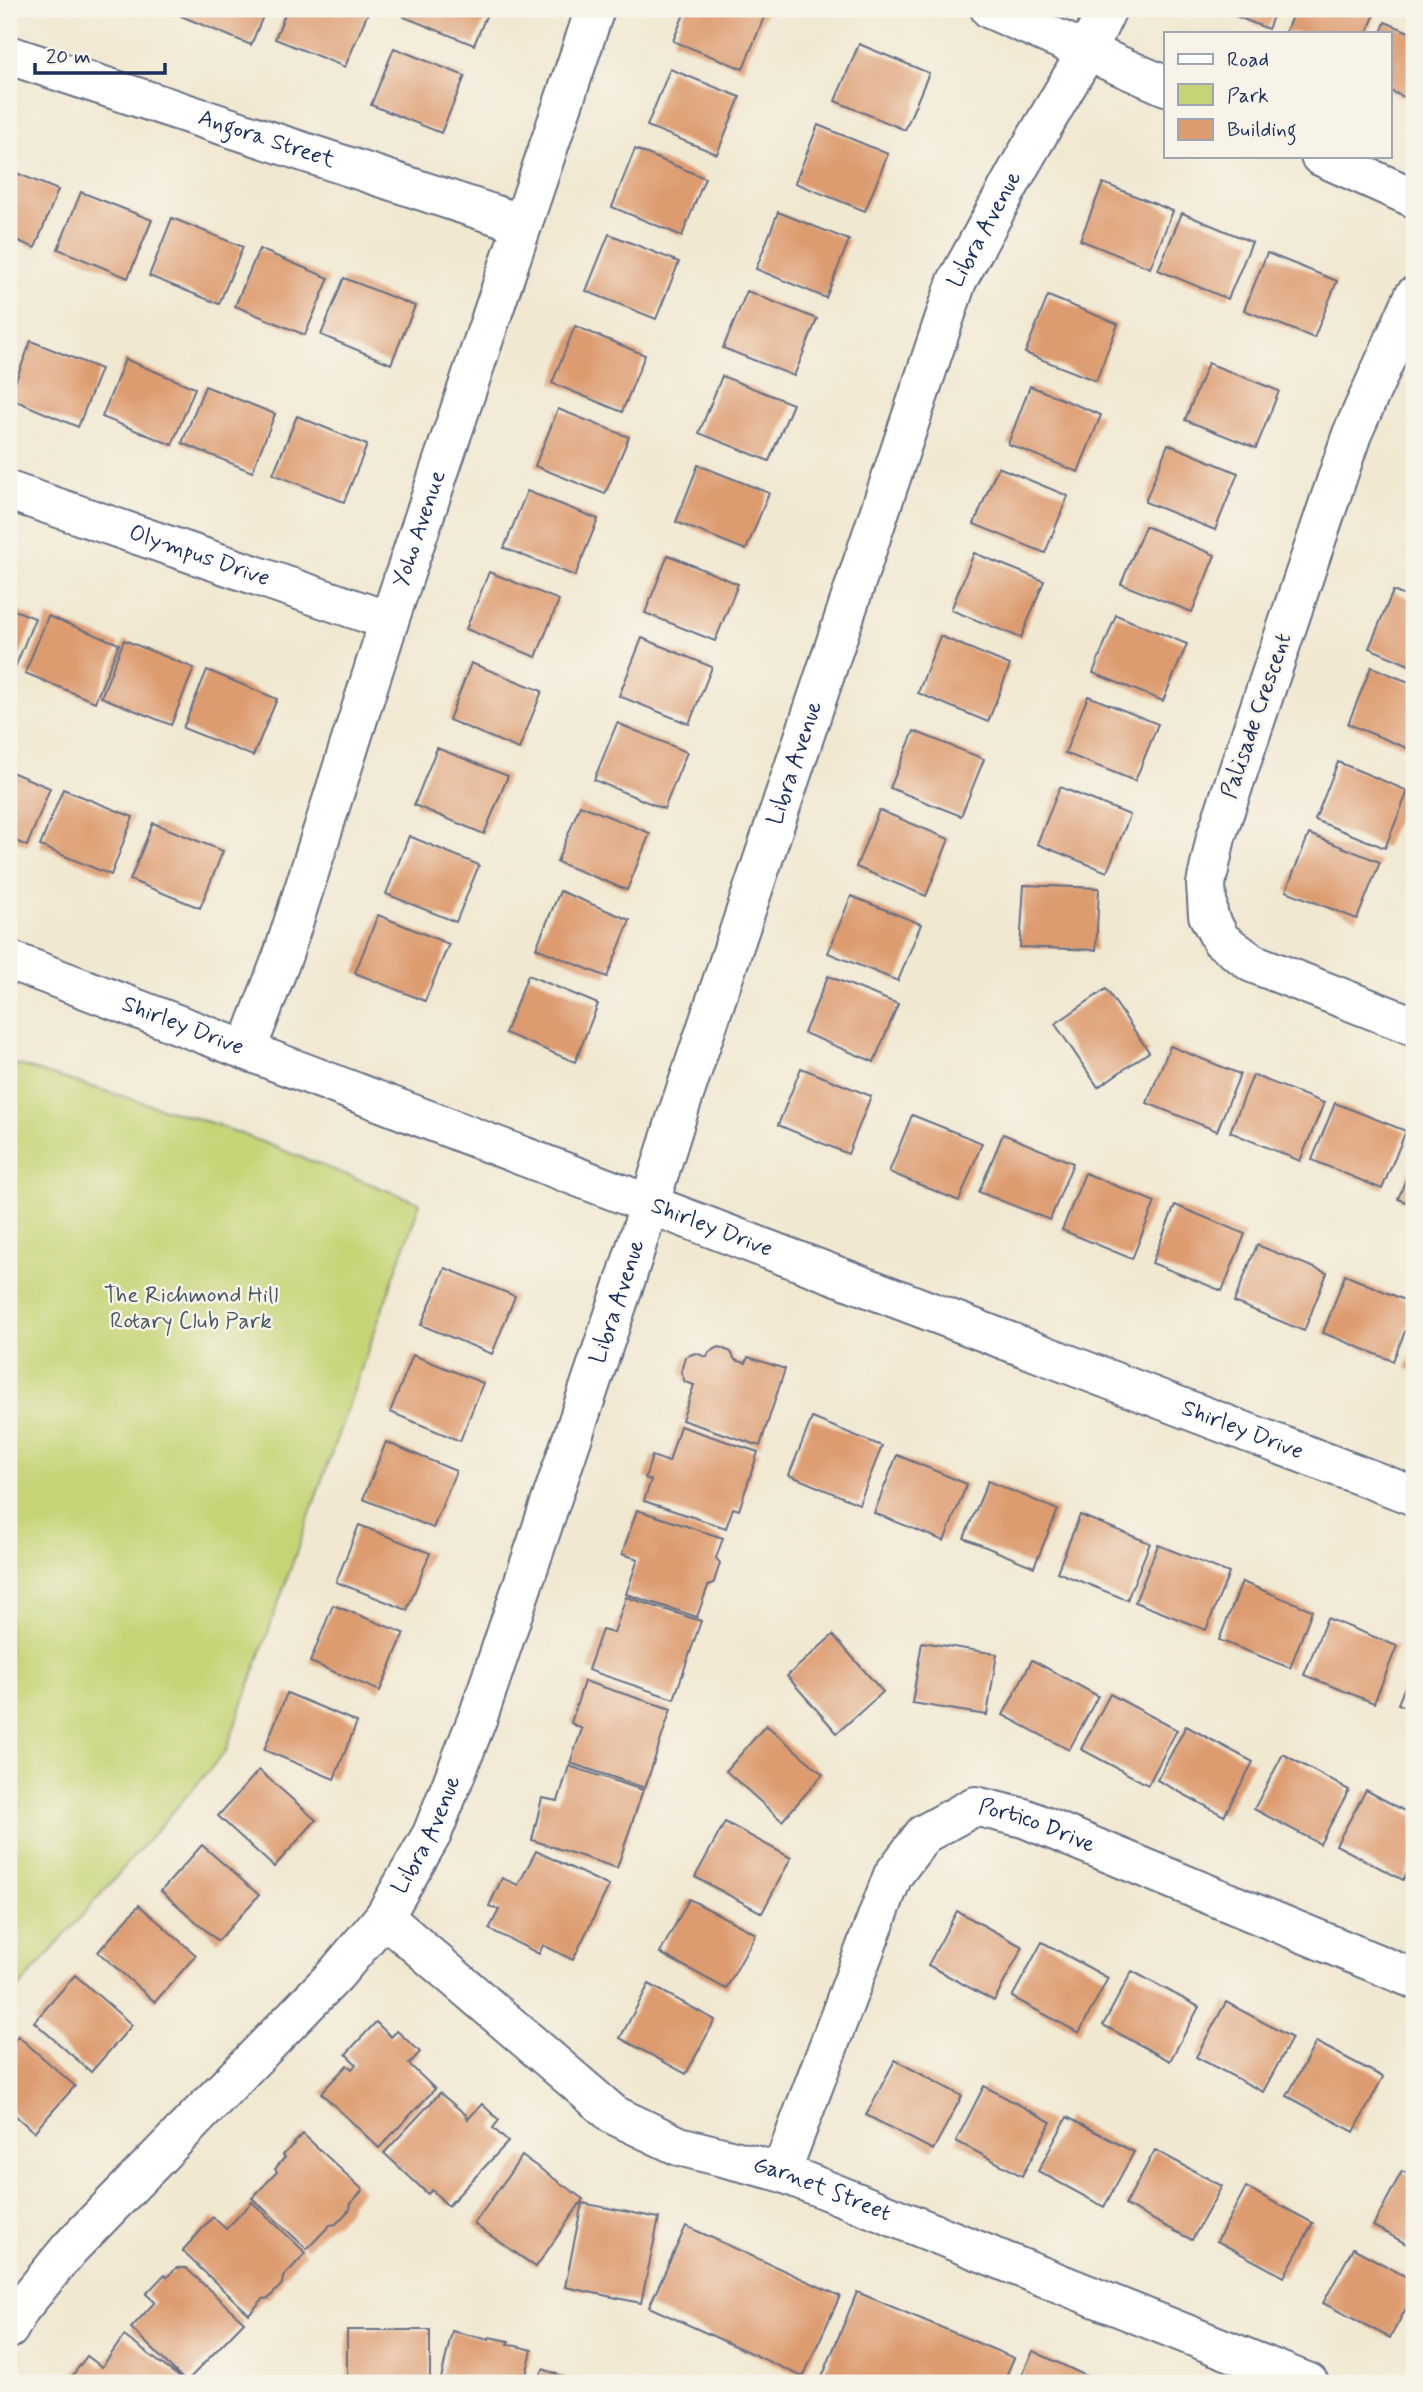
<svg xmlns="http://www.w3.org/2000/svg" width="1423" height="2392" viewBox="0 0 1423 2392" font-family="Mynerve,sans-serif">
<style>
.green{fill:#c6d476;stroke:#70826a;stroke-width:2}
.building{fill:#dd9b70}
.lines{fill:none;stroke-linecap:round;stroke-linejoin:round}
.minor-casing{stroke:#667086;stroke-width:42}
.tertiary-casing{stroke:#667086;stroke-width:42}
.minor{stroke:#fff;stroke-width:38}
.tertiary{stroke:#fff;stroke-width:38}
.labels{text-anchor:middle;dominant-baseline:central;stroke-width:5;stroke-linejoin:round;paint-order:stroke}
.street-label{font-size:23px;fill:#1b2f5e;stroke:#f7f3e8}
.park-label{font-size:23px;fill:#465864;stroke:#f7f3e8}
</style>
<rect width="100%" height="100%" fill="#f7f3e8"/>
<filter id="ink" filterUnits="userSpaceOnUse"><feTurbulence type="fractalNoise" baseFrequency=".0143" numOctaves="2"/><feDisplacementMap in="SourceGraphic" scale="14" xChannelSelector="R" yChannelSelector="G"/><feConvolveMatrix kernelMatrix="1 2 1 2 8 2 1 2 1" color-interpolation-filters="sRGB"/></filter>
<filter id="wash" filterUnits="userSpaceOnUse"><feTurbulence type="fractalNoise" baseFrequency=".00686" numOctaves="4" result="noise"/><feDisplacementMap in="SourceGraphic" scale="28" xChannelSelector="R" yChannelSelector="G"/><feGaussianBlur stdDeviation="1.57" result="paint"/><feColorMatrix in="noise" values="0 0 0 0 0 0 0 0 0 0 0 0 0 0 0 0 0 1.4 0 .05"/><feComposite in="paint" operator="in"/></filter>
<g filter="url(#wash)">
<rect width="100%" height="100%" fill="#f1e8d1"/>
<polygon class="green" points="9,1062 218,1125 420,1203 226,1751 9,1999"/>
<g id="blocks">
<g class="building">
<polygon points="185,9 266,9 251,45 181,16"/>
<polygon points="287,9 369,10 345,67 275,39"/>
<polygon points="407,9 489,9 474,45 404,17"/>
<polygon points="686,9 758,9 766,12 743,69 673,41"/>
<polygon points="1218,9 1276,9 1268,29"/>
<polygon points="1295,9 1377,9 1367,33 1285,33"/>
<polygon points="1385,22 1414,34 1414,101 1390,91 1390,33 1381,33"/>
<polygon points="859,44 929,73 905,130 835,101"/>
<polygon points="394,48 465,76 441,133 371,105"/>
<polygon points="670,69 740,97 717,154 647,126"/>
<polygon points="818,125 888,154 865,211 795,183"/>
<polygon points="635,149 705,178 682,236 612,207"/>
<polygon points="9,170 58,190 35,248 9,237"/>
<polygon points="1103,183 1173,211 1150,268 1080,240"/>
<polygon points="81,192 152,220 128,278 58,249"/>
<polygon points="778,212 849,240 826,298 756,269"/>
<polygon points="1182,213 1252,242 1228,299 1158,270"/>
<polygon points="172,218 243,247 219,304 149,276"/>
<polygon points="609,234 679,262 656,319 586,291"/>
<polygon points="259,249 329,278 305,335 235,306"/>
<polygon points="1267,253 1337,281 1314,338 1244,310"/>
<polygon points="344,278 415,306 391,364 321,335"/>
<polygon points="747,291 817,319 794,376 723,348"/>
<polygon points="1048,296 1118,324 1096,381 1025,353"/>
<polygon points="575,326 645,355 622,412 552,383"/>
<polygon points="31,341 101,369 78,427 9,398"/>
<polygon points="125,359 195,388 172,445 102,417"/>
<polygon points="1208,363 1279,391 1256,448 1185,420"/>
<polygon points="722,376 793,404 769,461 699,433"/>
<polygon points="205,386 275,414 252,472 182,443"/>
<polygon points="1030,386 1101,415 1078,472 1008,444"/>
<polygon points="558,409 629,437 605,494 535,466"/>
<polygon points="297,416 367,445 344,502 273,474"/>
<polygon points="1168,444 1238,473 1215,530 1145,502"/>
<polygon points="698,465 769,493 746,550 676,522"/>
<polygon points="998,467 1068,496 1045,553 974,524"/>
<polygon points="527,491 598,519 575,576 504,548"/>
<polygon points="1145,526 1215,555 1192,612 1121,584"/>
<polygon points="1414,536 1414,558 1407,555"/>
<polygon points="974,553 1044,581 1021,638 951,610"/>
<polygon points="668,555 738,584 715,641 645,613"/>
<polygon points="489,572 559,600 536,657 466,629"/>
<polygon points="1393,591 1414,600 1414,667 1369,648"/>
<polygon points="9,608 35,618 12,675 9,674"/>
<polygon points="1116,615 1187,644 1163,701 1093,673"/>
<polygon points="48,616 119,644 95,702 25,673"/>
<polygon points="940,636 1010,665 988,722 918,693"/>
<polygon points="642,638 712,667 689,724 619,696"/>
<polygon points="124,640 194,668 171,725 101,697"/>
<polygon points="471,663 542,691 519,749 449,720"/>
<polygon points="1371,667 1414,684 1414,751 1348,724"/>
<polygon points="207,670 277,699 253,756 183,728"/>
<polygon points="1088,696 1158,724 1135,781 1065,753"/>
<polygon points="617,723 687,752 664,809 594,780"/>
<polygon points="914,731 984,759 961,816 890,788"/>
<polygon points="437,748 508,776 484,834 414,805"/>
<polygon points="1338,762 1408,791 1385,848 1315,820"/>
<polygon points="9,771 50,788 27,846 9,838"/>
<polygon points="1060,787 1130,815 1107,872 1037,844"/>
<polygon points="63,789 133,817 111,875 40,846"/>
<polygon points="580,805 650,833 627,890 557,862"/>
<polygon points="879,810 949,839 926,896 856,867"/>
<polygon points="153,823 223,851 200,908 130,880"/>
<polygon points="1309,834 1380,862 1357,919 1286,891"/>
<polygon points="409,836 479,865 456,922 386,894"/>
<polygon points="1024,885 1099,888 1096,950 1020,947"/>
<polygon points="560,891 630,920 607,977 536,948"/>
<polygon points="851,896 921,924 898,981 828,953"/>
<polygon points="378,915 449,944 425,1001 355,973"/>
<polygon points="528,975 598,1004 575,1062 505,1033"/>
<polygon points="828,976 898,1004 874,1062 804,1033"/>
<polygon points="1106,989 1149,1052 1098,1087 1055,1024"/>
<polygon points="1170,1046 1240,1074 1217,1131 1147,1103"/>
<polygon points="801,1068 871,1096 848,1154 778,1125"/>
<polygon points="1253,1075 1324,1103 1300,1161 1230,1132"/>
<polygon points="1335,1103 1406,1131 1382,1189 1312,1160"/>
<polygon points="912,1115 982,1143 959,1201 889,1172"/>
<polygon points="1003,1134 1073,1163 1050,1220 979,1192"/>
<polygon points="1414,1159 1414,1205 1398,1199"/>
<polygon points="1085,1173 1155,1202 1132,1259 1062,1230"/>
<polygon points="1175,1205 1245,1234 1222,1291 1152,1263"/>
<polygon points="1257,1245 1327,1273 1304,1331 1234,1302"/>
<polygon points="445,1268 515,1296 492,1354 421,1325"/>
<polygon points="1345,1275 1414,1304 1414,1309 1393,1361 1323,1333"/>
<polygon points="719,1347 731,1352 735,1360 746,1363 748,1357 785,1369 760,1446 682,1420 694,1385 685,1382 681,1372 685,1357 695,1353 707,1357 709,1352"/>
<polygon points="1414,1347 1414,1372 1406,1368"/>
<polygon points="413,1355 483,1383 460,1441 390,1412"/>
<polygon points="812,1418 882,1446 859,1504 789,1475"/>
<polygon points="680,1426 758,1452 739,1510 733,1508 726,1528 644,1501 651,1480 645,1478 652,1456 669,1462"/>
<polygon points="386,1442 456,1471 433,1528 363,1499"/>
<polygon points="897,1455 967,1484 944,1541 874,1513"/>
<polygon points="988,1481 1058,1510 1034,1567 964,1538"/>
<polygon points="637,1510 723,1538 716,1558 720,1563 714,1582 708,1586 697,1617 626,1594 638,1559 622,1554"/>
<polygon points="1080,1515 1150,1543 1127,1600 1057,1572"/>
<polygon points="359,1525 430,1553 407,1610 336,1582"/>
<polygon points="1158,1545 1229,1573 1206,1630 1135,1602"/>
<polygon points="1242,1582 1312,1610 1290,1668 1219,1640"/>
<polygon points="626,1597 701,1621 674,1699 588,1670 602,1630 614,1633"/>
<polygon points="333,1605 404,1633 380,1691 310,1662"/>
<polygon points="1327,1618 1397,1646 1374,1703 1304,1675"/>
<polygon points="833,1635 883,1692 837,1733 787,1676"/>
<polygon points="922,1642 997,1654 987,1715 912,1703"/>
<polygon points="1032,1660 1098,1696 1069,1750 1003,1715"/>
<polygon points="1414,1664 1414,1710 1398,1704"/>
<polygon points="584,1681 671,1709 645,1788 570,1763 582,1729 571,1723"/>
<polygon points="287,1693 357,1722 334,1779 264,1750"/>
<polygon points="1110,1694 1177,1730 1148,1785 1081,1749"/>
<polygon points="766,1725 823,1774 782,1821 726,1771"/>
<polygon points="1186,1726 1253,1762 1224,1816 1157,1780"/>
<polygon points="1283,1754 1349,1790 1320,1844 1254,1809"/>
<polygon points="569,1766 643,1790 617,1868 532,1840 542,1798 558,1801"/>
<polygon points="259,1770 316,1820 274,1867 218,1816"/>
<polygon points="1366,1790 1414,1816 1414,1859 1403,1880 1336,1845"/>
<polygon points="725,1822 791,1858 762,1913 695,1877"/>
<polygon points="202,1845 259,1895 218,1941 161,1891"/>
<polygon points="536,1851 609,1886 573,1960 543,1945 539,1954 489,1929 499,1910 489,1906 502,1878 518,1885"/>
<polygon points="689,1899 756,1934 726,1989 660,1953"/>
<polygon points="139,1905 196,1955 155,2002 98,1952"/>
<polygon points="957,1911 1023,1947 994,2001 928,1965"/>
<polygon points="1042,1942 1108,1978 1079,2033 1012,1997"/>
<polygon points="1132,1971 1199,2007 1170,2061 1103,2025"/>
<polygon points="75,1975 132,2025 91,2072 34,2022"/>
<polygon points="649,1984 715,2020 686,2074 620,2038"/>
<polygon points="1226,2002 1292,2038 1263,2092 1196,2057"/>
<polygon points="376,2022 391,2037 397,2031 420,2052 409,2064 435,2089 379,2148 321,2093 347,2065 352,2069 356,2064 346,2054"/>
<polygon points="18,2036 75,2086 34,2132 9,2110 9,2047"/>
<polygon points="1316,2042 1383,2077 1354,2132 1287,2096"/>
<polygon points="895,2060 962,2096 933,2150 866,2115"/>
<polygon points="984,2086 1051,2122 1022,2176 956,2141"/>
<polygon points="440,2093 466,2115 468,2119 482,2104 499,2120 493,2128 508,2142 448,2206 432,2190 428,2194 384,2153"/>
<polygon points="1067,2117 1134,2152 1104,2207 1038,2171"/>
<polygon points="303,2134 363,2190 351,2203 350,2209 336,2224 330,2225 307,2249 252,2198 277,2172 275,2169 285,2157 283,2155"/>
<polygon points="1155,2150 1222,2186 1192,2240 1125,2205"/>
<polygon points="522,2156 583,2199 536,2267 474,2224"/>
<polygon points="1402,2171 1414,2178 1414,2248 1373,2226"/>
<polygon points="1246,2187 1313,2223 1284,2277 1217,2241"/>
<polygon points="252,2202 306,2253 283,2277 282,2284 269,2298 263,2299 249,2314 182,2251 213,2217 226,2229"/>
<polygon points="582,2203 659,2218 641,2303 565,2287"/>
<polygon points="686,2226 840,2296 803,2377 649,2307"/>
<polygon points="1353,2248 1414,2281 1414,2294 1390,2338 1323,2303"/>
<polygon points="176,2268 186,2268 244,2322 186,2382 131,2328 155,2302 146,2294 164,2275 167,2277"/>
<polygon points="857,2292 1014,2358 1003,2383 836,2383 822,2377"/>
<rect x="347" y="2330" width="83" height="53"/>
<polygon points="452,2331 489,2340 489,2337 509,2341 508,2344 532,2350 524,2383 440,2383"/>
<polygon points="124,2336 182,2379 179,2383 67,2383 87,2356 102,2367"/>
<polygon points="1033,2351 1101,2383 1018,2383"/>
<polygon points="543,2369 580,2383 537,2383"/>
</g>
</g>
</g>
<g filter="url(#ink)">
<use href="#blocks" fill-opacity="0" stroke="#667086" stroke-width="2"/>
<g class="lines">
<g class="minor-casing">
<g id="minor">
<polyline points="990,9 1166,86"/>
<path id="s1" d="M9,55L523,224"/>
<polyline points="1320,156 1414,198"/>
<polyline points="1414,296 1352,434 1216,837 1206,884 1208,915 1221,940 1252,963 1414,1026"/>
<path id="s2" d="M9,491L389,621"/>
<path id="s3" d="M247,1049L283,955L389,621L595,9"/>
<path id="s4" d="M384,1917L614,2115L679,2146L781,2172L1309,2383"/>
<path id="s5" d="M781,2172L893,1875L924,1834L975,1806L1024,1818L1414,1979"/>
<path id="s6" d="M9,2329L20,2309L70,2248L336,1974L384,1917L432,1834L478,1717L627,1276L677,1116L957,281L1021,164L1087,51L1107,9"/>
</g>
</g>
<g class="tertiary-casing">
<g id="tertiary">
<path id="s7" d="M9,960L1414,1496"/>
</g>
</g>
<use href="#minor" class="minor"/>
<use href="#tertiary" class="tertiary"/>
</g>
</g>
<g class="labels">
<g class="street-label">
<text stroke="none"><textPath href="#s1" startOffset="271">Angora Street</textPath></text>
<text stroke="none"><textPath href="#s6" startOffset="2352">Libra Avenue</textPath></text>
<text stroke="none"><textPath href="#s3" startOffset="548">Yoho Avenue</textPath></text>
<text stroke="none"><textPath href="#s2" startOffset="201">Olympus Drive</textPath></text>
<text transform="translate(1257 716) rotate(-71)">Palisade Crescent</text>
<text stroke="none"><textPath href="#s6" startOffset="1785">Libra Avenue</textPath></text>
<text stroke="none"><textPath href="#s7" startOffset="186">Shirley Drive</textPath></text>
<text stroke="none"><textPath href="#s7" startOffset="752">Shirley Drive</textPath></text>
<text stroke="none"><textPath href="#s6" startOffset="1218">Libra Avenue</textPath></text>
<text stroke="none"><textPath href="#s7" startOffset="1320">Shirley Drive</textPath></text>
<text stroke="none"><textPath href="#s5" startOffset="492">Portico Drive</textPath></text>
<text stroke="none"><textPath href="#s6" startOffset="651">Libra Avenue</textPath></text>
<text stroke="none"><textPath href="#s4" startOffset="525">Garnet Street</textPath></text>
</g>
<g class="park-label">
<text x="191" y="1296">The Richmond Hill<tspan x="191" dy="26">Rotary Club Park</tspan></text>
</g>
</g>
<rect width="1423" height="2392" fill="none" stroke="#f7f3e8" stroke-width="35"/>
<rect x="1164" y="32" width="228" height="126" fill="#f7f3e8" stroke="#9fa5b1" stroke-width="2"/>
<rect x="1178" y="54" width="35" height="10" fill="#ffffff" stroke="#9fa5b1" stroke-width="2"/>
<text x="1227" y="66" font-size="21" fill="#1b2f5e">Road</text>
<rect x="1178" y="84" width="35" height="21" fill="#c6d476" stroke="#9fa5b1" stroke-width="2"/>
<text x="1227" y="102" font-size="21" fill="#1b2f5e">Park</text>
<rect x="1178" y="119" width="35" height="21" fill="#dd9b70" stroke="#9fa5b1" stroke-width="2"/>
<text x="1227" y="136" font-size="21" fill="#1b2f5e">Building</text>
<path d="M35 63v10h130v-10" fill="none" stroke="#1b2f5e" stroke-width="3.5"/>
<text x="46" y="63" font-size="21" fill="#1b2f5e" stroke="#f7f3e8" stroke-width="5" paint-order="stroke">20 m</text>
</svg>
